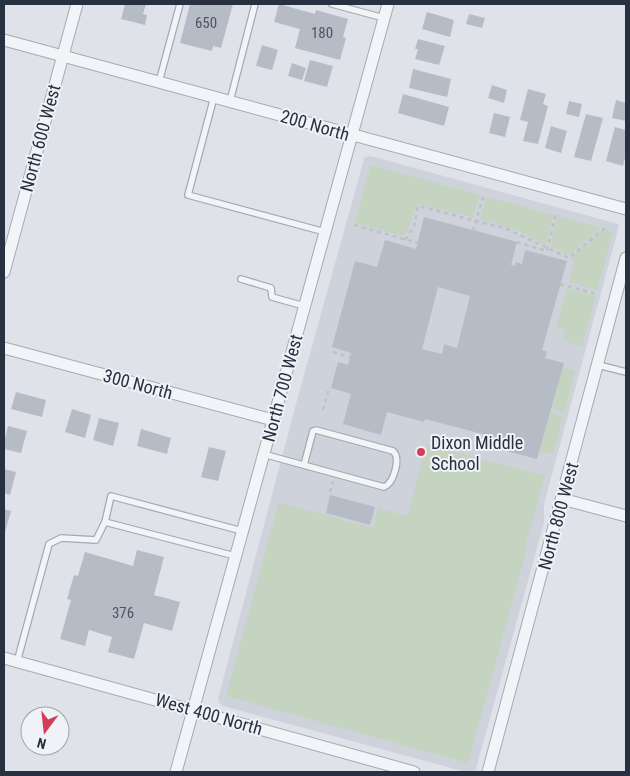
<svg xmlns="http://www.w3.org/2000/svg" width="630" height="776" viewBox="0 0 630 776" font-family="'Roboto Condensed',sans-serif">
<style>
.built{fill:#cdd2db}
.green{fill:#c5d4c0}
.building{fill:#b6bcc6;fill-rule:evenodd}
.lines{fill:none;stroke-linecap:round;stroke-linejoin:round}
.service-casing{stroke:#a4aab3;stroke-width:8}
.minor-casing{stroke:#a4aab3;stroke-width:13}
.path{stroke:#bdc1c8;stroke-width:2.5;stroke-dasharray:4 4;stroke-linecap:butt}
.service{stroke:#f2f4f7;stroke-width:5.5}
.minor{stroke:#f2f4f7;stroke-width:11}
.poi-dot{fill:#d53d56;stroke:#eff2f7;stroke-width:2}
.labels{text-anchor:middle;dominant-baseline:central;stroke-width:4;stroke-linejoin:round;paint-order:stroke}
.number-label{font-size:15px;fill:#4b5462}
.street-label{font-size:18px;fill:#273141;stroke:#eff2f7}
.poi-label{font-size:18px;fill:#273141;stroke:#eff2f7;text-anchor:start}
</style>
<rect width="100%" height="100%" fill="#dfe3e9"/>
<polygon class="built" points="371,156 618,224 619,226 544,504 544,523 475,772 466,772 223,706 220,704 218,699 297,400 364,159 365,157"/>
<g class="green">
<polygon points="371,165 480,195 473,217 417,204 408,230 402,236 355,223"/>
<polygon points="486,197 554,215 546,245 517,230 480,219"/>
<polygon points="558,216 601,228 570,255 550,247"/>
<polygon points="605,229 613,232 597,290 569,282 574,263 573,256"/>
<polygon points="567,288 596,296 582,346 563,341 564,330 556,328"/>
<polygon points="563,367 575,371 564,413 551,409"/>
<polygon points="550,412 563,416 553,454 539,451"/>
<polygon points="427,444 545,476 525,548 527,548 468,763 226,696 279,502 373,528 378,508 407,516"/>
</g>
<g class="building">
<polygon points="125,4 146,4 143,14 147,15 145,25 121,19"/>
<polygon points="190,4 233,4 221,48 213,46 212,51 180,43"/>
<polygon points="279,4 315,14 316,10 348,19 343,37 346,38 340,60 295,48 300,29 274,22"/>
<polygon points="427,12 454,20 450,37 422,29"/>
<polygon points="469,14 485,18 482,28 466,24"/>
<polygon points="418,39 445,46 439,65 415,59 418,49 415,49"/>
<polygon points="262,45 278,50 272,70 256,66"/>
<polygon points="310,60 333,66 327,87 304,81"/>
<polygon points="292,63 306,68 302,80 288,76"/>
<polygon points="413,69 451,79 447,97 409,88"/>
<polygon points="492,85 507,90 504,103 488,98"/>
<polygon points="528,89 546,94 543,104 548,106 538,144 523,141 528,122 520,120"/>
<polygon points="403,94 449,107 444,126 398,113"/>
<polygon points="616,100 626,103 626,121 612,118"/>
<polygon points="569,101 582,104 579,117 566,114"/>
<polygon points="494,113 510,117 505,137 489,133"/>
<polygon points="586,114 603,118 591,161 574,157"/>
<polygon points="551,126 567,131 561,153 545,148"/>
<polygon points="615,127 626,130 626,154 623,166 606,161"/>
<path d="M424,217L517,242L511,265L515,266L516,262L522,264L525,250L567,261L542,350L547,352L545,358L564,363L537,459L491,447L494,437L425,419L424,422L387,412L381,435L343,424L351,394L331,388L338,362L348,365L351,353L332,347L355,261L377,267L385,240L416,249ZM438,287L470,296L457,348L444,344L442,354L422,349Z"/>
<polygon points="16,392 46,400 42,417 11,409"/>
<polygon points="72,409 91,415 85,438 65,432"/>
<polygon points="99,418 119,423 113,446 93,440"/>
<polygon points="8,426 27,431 21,453 4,449 4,442"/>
<polygon points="141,429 171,438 167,454 137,446"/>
<polygon points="209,447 226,451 218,481 201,477"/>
<polygon points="4,469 16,472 10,495 4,493"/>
<polygon points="330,495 375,507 370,525 326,513"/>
<polygon points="4,509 11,511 4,536"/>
<polygon points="137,550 164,557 154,595 180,602 172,631 144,623 134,659 108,652 112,637 89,630 85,646 60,639 71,600 67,599 74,575 78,576 85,552 133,566"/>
</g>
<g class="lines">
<g class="service-casing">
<g id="service">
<polyline points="332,4 384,18"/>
<polyline points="159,82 180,4"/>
<polyline points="214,97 188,195 325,232"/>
<polyline points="230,101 255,4"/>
<polyline points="241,279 271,288 272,297 304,306"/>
<polyline points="598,365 626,372"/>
<path d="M263,454C304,465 344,476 384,487C394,483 401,458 393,451L316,430L313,431L304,465"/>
<polyline points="235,556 105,522 111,496 242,531"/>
<polyline points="17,662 49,544 61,538 96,540 105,522"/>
</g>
</g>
<g class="minor-casing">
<g id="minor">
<polyline points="4,40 626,209"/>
<polyline points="4,272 77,4"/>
<polyline points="4,348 273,420"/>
<polyline points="562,499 626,516"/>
<polyline points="4,658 414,772"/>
<polyline points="176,772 388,4"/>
<polyline points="488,772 626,258"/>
</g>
</g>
<g class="path">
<polyline points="354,225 418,243"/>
<polyline points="473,231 484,194"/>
<polyline points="405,240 414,226 418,206 507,229 569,258 605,228"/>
<polyline points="517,242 547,251 556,214"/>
<polyline points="560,284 597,294"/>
<polyline points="333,352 350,357"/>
<polyline points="323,410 328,391"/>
<polyline points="330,492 333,481"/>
</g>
<use href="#service" class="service"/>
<use href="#minor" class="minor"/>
</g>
<circle class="poi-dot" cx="421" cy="452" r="5"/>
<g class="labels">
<g class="number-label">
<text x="206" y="23">650</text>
<text x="322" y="33">180</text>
<text x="123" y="613">376</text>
</g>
<g class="street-label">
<text transform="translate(315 125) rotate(16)">200 North</text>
<text transform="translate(40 138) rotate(-75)">North 600 West</text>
<text transform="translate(138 384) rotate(15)">300 North</text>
<text transform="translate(282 388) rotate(-75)">North 700 West</text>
<text transform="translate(558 516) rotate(-75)">North 800 West</text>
<text transform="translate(209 714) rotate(16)">West 400 North</text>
</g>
<g class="poi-label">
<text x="431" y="442">Dixon Middle<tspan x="431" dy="21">School</tspan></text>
</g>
</g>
<rect width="630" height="776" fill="none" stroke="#273141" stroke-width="10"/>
<g transform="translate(45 731) rotate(195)"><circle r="24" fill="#eff2f7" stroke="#9fa5ae"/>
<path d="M0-4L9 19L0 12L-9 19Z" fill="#d53d56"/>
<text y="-8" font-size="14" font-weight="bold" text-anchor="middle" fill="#273141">N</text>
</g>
</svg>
